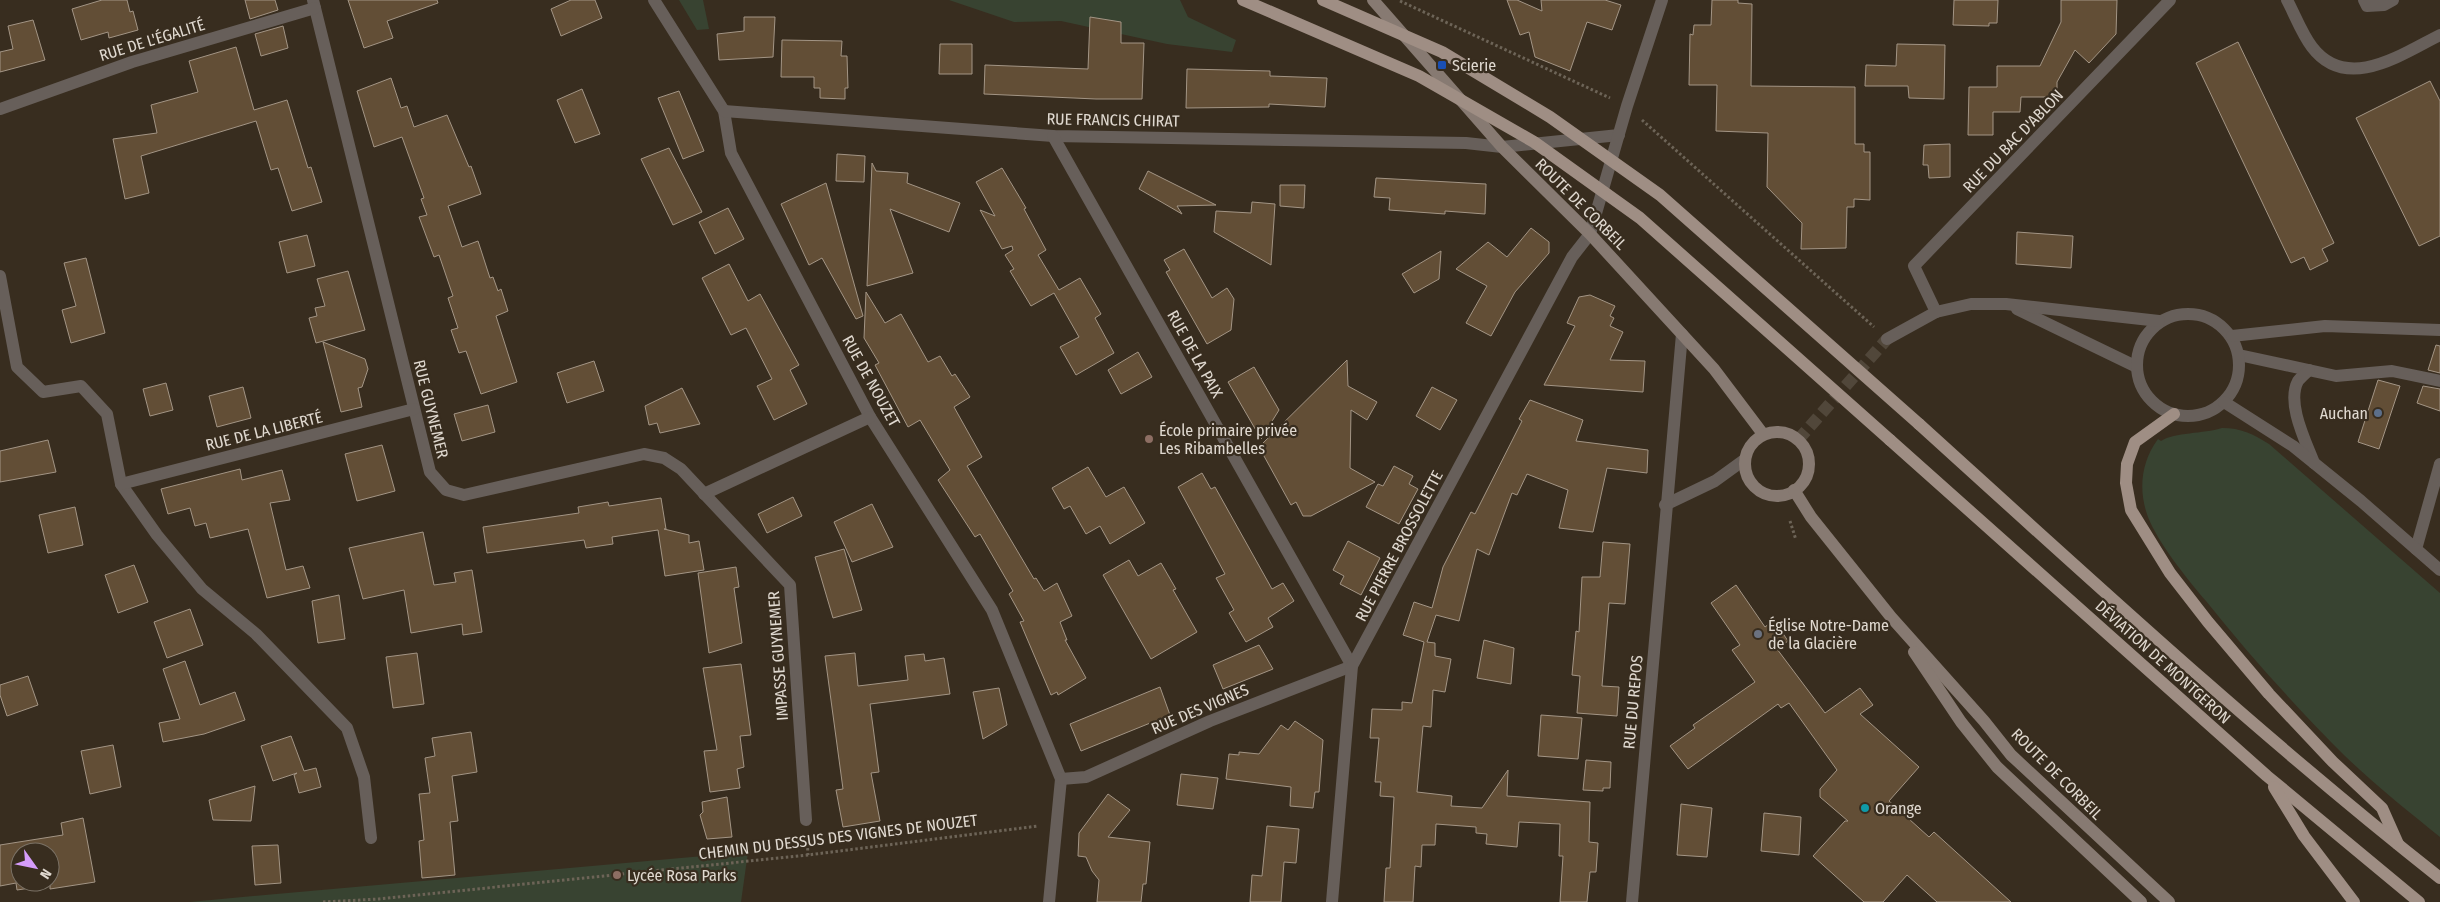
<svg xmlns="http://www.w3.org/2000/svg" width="2440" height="902" viewBox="0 0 2440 902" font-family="'Fira Sans Condensed',sans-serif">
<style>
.green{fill:#384331}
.building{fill:#624e36;stroke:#a39585;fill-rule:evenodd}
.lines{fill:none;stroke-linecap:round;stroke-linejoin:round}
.street-tunnel{stroke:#51473a;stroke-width:12;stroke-dasharray:12 6;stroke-linecap:butt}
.path{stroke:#6d6457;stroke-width:3;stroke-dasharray:2.5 2.5;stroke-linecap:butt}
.lane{stroke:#675f5a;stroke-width:12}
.street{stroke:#675f5a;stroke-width:12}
.secondary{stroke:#877a72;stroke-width:12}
.primary{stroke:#9f8e84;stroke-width:12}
.primary-bridge{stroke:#9f8e84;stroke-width:12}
.transit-dot{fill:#1a4fb4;stroke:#382d1f;stroke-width:2}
.service-dot{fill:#5c6f8a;stroke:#382d1f;stroke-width:2}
.education-dot{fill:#8d6e63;stroke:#382d1f;stroke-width:2}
.worship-dot{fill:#6b7280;stroke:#382d1f;stroke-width:2}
.culture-dot{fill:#0f9aa8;stroke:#382d1f;stroke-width:2}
.labels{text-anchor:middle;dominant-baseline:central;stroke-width:4.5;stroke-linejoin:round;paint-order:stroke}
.street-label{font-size:16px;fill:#e0d9d0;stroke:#382d1f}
.poi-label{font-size:16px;fill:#e0d9d0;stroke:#382d1f;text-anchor:start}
</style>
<rect width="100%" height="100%" fill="#382d1f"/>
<g class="green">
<polygon points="679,0 703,0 709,29 697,30"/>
<polygon points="949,0 1180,0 1188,17 1236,40 1232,52 1167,44 1061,21 1014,22"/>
<path d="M2222,428C2241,428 2253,434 2269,444L2440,593V837C2408,811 2375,785 2345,756C2296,707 2249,655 2206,601C2188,580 2158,543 2148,517C2138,490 2141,462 2158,439L2161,441C2175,432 2203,434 2222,428Z"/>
<polygon points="748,852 741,902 190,902 232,898"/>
</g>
<g class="building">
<polygon points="102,0 127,0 130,12 133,11 138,30 109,38 108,32 81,40 72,9"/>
<polygon points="245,0 275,0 278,10 250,19"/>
<polygon points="348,0 437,0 438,3 387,21 393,38 364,48"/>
<polygon points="571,0 595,0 602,18 561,36 551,9"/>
<polygon points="1507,0 1517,0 1542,11 1541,0 1605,0 1621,5 1612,30 1587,22 1570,71 1535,57 1529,32 1520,35"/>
<polygon points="1712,0 1738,0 1738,3 1752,4 1751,86 1855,87 1855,144 1864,144 1864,152 1870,152 1870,200 1854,199 1854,207 1847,207 1846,248 1801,249 1802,223 1767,187 1768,133 1716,131 1717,85 1689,85 1690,34 1693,35 1694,25 1711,25"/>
<polygon points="1954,0 1998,0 1997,23 1989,23 1989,26 1953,25"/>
<polygon points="2061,0 2117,0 2116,34 2089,63 2075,50 2057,82 2057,97 2021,97 2020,112 1993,112 1993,135 1968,135 1969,87 1997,87 1997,66 2040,66 2061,22"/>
<polygon points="744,17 775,17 773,57 719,60 717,34 744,31"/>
<polygon points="1090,17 1121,22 1121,43 1144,43 1142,99 1096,99 984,94 985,65 1088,69"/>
<polygon points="33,20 45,60 0,72 0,52 13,49 8,26"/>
<polygon points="283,26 288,48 261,56 255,34"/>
<polygon points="782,40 842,41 841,56 847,56 848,88 845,88 845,99 820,98 820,88 814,88 814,77 781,77"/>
<polygon points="2238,42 2334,243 2322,249 2328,261 2310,270 2304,257 2291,263 2196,63"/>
<polygon points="940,44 972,44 972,74 939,74"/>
<polygon points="1897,44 1945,45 1944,99 1909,98 1908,86 1865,86 1866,65 1896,66"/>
<polygon points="236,47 254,110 287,100 308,168 311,167 322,202 292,211 278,168 271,170 256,121 141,156 149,193 125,199 113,139 157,133 151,105 198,92 189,61"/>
<polygon points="1187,69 1270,71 1270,76 1327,78 1325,107 1269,104 1269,107 1186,108"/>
<polygon points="391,78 401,108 407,106 414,127 447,115 469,167 471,166 481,194 448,206 462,247 478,241 490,278 493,277 498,291 501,289 508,311 496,316 517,382 481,394 466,351 459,353 451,330 458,328 448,298 453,296 439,255 434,257 419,217 427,215 421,199 424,198 402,137 374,147 357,91"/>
<polygon points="2430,81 2440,101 2440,236 2419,246 2356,118"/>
<polygon points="582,89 600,134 575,143 557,100"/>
<polygon points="679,91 704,151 683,159 658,98"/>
<polygon points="1950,144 1950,177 1929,178 1928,165 1923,165 1924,145"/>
<polygon points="669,148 702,212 673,225 641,159"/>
<polygon points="837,154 865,156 864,182 836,181"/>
<polygon points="872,163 876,171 908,173 907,183 960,203 949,232 890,209 913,273 867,286"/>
<polygon points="1002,168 1026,208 1024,209 1046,250 1038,255 1059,290 1080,278 1101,314 1095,318 1114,353 1076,375 1060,347 1079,337 1054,293 1031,306 1010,271 1014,269 1005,255 1013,250 1012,246 1002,249 980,210 995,216 976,182"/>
<polygon points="1148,171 1216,205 1177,206 1182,214 1139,189"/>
<polygon points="1376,178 1486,184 1485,214 1445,211 1445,214 1389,210 1390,198 1374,197"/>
<polygon points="826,183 863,316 856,319 822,258 809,265 781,204"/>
<polygon points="1280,185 1305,185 1304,208 1280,206"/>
<polygon points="1252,202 1275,204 1271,265 1214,232 1216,211 1251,213"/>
<polygon points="728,208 744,239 715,254 699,222"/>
<polygon points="1531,228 1549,242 1549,253 1515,292 1491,336 1466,323 1487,286 1456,269 1488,242 1507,257"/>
<polygon points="2017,232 2073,236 2071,268 2016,264"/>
<polygon points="307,235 315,266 287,273 279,242"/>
<polygon points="1184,249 1212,298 1227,288 1234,299 1231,330 1207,344 1166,272 1170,270 1164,260"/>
<polygon points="1441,251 1439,279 1414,293 1402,274"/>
<polygon points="86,258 105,333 71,343 62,310 76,306 64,263"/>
<polygon points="729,264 748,301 760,294 799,365 790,370 807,404 774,420 757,386 772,379 746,328 731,335 702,278"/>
<polygon points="348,271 365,330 316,343 309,318 317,316 315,308 325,306 317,279"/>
<polygon points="866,292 885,323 901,314 928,362 940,356 952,376 955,374 970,397 954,407 982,457 967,466 1034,579 1036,578 1044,591 1057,583 1072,616 1060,622 1067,640 1065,640 1086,678 1058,695 1057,692 1051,695 1020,622 1024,621 1009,594 1013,591 980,534 975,537 938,480 950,470 920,420 908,427 875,365 879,363 864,338"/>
<polygon points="1590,295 1615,306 1610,316 1614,318 1610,326 1623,332 1610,360 1645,361 1643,392 1544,385 1575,326 1567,323 1579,297"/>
<polygon points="323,342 365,359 368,369 362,387 358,388 362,407 341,412"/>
<polygon points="2436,345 2440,346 2440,373 2428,370"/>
<polygon points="1138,352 1152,377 1121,394 1108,370"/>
<polygon points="1347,360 1348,386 1377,402 1367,420 1351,410 1350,468 1375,482 1311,516 1303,516 1296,502 1291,505 1259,447"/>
<polygon points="594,361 604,391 567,403 557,373"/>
<polygon points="1254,367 1279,410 1261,439 1228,382"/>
<polygon points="2378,380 2400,386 2379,449 2358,442"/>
<polygon points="166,383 173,410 150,416 143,389"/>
<polygon points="2423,386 2440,389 2440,411 2417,403"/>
<polygon points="243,387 251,418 217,427 209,396"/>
<polygon points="1432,387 1457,400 1440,430 1416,416"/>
<polygon points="682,388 700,424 660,433 657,423 649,425 645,406"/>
<polygon points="1530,400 1583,420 1576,441 1648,450 1647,473 1607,468 1593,532 1559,528 1568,490 1527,474 1517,495 1512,493 1489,555 1477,549 1459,621 1436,615 1427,642 1435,643 1435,656 1451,659 1445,692 1433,690 1431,727 1423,726 1417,792 1452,796 1451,806 1482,808 1508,770 1507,796 1590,802 1589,842 1598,843 1596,872 1590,872 1587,902 1560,902 1563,856 1559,856 1560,824 1519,822 1517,847 1486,844 1487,834 1476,833 1476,827 1436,824 1435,845 1422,845 1421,867 1415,866 1413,902 1384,902 1386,868 1390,868 1394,797 1380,796 1381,782 1375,782 1379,738 1370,738 1372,709 1402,710 1402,702 1412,703 1424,642 1403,635 1414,602 1432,608 1443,567 1471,512 1475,514 1522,421 1519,419"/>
<polygon points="488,405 495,432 462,441 454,414"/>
<polygon points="48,440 56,472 0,482 0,451"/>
<polygon points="382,445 395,491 357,501 345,454"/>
<polygon points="1394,466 1413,476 1409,484 1418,489 1399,524 1366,507 1378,484 1383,486"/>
<polygon points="1088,467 1106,497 1124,487 1145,523 1110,544 1100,526 1086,534 1070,506 1064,509 1052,488"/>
<polygon points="240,469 242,480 282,470 290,500 270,503 286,570 303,566 310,588 267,598 248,529 210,538 206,523 195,526 190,508 168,514 161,489"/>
<polygon points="1202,473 1211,489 1215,487 1272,589 1283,583 1294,601 1268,618 1273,627 1246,642 1229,613 1234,610 1216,578 1225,574 1178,487"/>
<polygon points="793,497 802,516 767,533 758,514"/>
<polygon points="661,498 666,529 664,529 689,535 689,543 699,541 704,570 665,576 658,530 612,537 613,544 586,548 584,540 487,553 483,527 579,513 578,507 608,502 609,506"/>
<polygon points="872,504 893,547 852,562 834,522"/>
<polygon points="75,507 83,545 48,553 39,515"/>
<polygon points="423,532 434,585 456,582 454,573 472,570 482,632 463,635 462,624 411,633 404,590 363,599 349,548"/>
<polygon points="1348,541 1380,558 1361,595 1340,584 1344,576 1333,570"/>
<polygon points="1603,542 1630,544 1625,604 1609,603 1602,686 1619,687 1617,716 1577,713 1580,676 1572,675 1576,631 1579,632 1582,577 1600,577"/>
<polygon points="844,549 862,610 833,618 815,557"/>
<polygon points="1129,560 1138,576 1161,563 1176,589 1173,590 1197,632 1151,659 1103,575"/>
<polygon points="134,565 148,602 118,613 105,575"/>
<polygon points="736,567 739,587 734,588 742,643 709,653 698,573"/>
<polygon points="1736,585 1765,627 1774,620 1788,641 1777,649 1825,713 1860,688 1873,705 1860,714 1919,767 1889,801 1929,837 1934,832 2011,902 1937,902 1907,875 1883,902 1864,902 1813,856 1845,821 1848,821 1820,797 1820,789 1837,770 1789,703 1781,708 1778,704 1688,769 1670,746 1695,728 1693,725 1755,682 1732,650 1740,645 1711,603"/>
<polygon points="339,595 345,639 318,643 312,601"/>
<polygon points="190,609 203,645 167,658 154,622"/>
<polygon points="1484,640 1514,648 1511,684 1477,678"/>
<polygon points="1259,645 1273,669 1223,689 1213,665"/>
<polygon points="417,653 424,704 393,708 386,657"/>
<polygon points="855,653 858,686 908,680 905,656 924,654 925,661 944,658 950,694 870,704 879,772 871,773 880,821 843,827 836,790 843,789 825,656"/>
<polygon points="185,661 200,705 235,692 245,720 204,734 163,742 159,723 180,719 163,669"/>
<polygon points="741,664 751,735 740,736 744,767 737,769 740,788 710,792 704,751 717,750 703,668"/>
<polygon points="28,676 38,705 7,716 0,695 0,685"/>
<polygon points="1160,687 1170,715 1081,751 1070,724"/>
<polygon points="999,688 1007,725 983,739 973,692"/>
<polygon points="1541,715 1582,718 1578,759 1538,756"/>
<polygon points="1295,721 1323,740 1319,792 1315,792 1313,808 1290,806 1291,787 1226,779 1229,754 1239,755 1239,752 1259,754 1281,725 1288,730"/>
<polygon points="471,732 477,772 452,776 458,821 450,822 455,875 422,878 419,841 424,840 419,794 430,793 425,758 435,756 432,738"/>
<polygon points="291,736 304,771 316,768 321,787 299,793 294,775 297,773 273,781 261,746"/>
<polygon points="113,745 121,787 90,794 81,751"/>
<polygon points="1586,760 1611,762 1610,788 1603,788 1603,791 1583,790"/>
<polygon points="1181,774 1218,778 1213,809 1177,805"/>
<polygon points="255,786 251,821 213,820 209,800"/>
<polygon points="1108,794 1130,810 1108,837 1150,842 1146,884 1143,884 1141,902 1097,902 1099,880 1092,871 1086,857 1078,856 1079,833"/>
<polygon points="727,797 732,837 707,839 700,815 703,812 702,802"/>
<polygon points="1681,804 1712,808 1707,857 1677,855"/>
<polygon points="1764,813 1801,817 1799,855 1761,851"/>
<path d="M83,818L95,882L50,889V885L17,890L16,883L0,886V845L63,835L61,823ZM20,852H50V882H20Z"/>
<polygon points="1267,826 1299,829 1296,863 1284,862 1281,902 1250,902 1252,875 1262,876"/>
<polygon points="278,845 281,883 255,885 252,846"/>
</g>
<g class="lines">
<polyline class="street-tunnel" points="1798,440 1887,339"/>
<g class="path">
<polyline points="1400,1 1610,98"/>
<polyline points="1642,120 1874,327"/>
<polyline points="1790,521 1796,540"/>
<polyline points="807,838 808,855"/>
<polyline points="323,902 379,899 808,855 1038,826"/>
</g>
<g class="lane">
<polyline points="2364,0 2367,6 2384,5 2393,0"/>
<polyline points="2239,355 2336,376 2392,371 2440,381"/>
<path d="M2309,370C2306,373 2301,377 2298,381C2286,403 2306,442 2314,463"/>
<polyline points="2416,549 2440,464"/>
</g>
<g class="street">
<polyline points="313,0 430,472 446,490 464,495 644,454 664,458 681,469 790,585 806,820"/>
<polyline points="654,0 724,111 731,153 870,417 992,610 1061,779 1049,902"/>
<path d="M2287,0C2295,15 2302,34 2312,47C2347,93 2402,54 2440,35"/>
<polyline points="0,109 132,62 315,8"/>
<polyline points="724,111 1053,136 1466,143 1502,147 1619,135"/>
<polyline points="1053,136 1352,666 1210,721 1086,777 1061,779"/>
<polyline points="0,276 17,367 43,392 81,386 107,414 121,484 157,535 202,589 256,634 347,728 364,777 371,838"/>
<polyline points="2017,309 2137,367"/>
<polyline points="1936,312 1914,266 2170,0"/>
<circle cx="2188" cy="365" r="51"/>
<polyline points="2232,336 2325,326 2440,330"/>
<polyline points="1887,339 1936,312 1971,304 2006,304 2159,321"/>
<polyline points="2224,402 2293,446 2361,501 2440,570"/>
<polyline points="121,484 414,409"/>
<polyline points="704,494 870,417"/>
<polyline points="1665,505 1715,481 1744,460"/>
<polyline points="1332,902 1352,666 1572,257 1590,234 1627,106 1662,0"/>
<polyline points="1632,902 1682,334"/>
</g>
<g class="secondary">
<polyline points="1373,0 1502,147 1590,234 1714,369 1763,434"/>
<circle cx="1777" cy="464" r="32"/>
<polyline points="1794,490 1811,517 1891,617 1984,721 2011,755 2169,902"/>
<polyline points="1914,652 1961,722 1997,767 2141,902"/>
</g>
<g class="primary">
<polyline points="2174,414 2135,442 2127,464 2126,483 2131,510 2170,573 2208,622 2269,694 2333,762 2382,808 2398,844"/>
<path d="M1919,424C2090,579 2259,735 2440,878"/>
<polyline points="1890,440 2267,776 2419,902"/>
<polyline points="2274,787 2304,836 2354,902"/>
</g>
<g class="primary-bridge">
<polyline points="1243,0 1419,76 1534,142 1640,218 1890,440"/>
<polyline points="1323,0 1442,52 1550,117 1660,195 1919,424"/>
</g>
</g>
<rect class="transit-dot" x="1437" y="60" width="10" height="10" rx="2.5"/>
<circle class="service-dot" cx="2378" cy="413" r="5"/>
<g class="education-dot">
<circle cx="1149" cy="439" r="5"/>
<circle cx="617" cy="875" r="5"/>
</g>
<circle class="worship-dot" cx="1758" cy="634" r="5"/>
<circle class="culture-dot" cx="1865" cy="808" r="5"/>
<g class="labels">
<g class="street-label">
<text transform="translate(152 40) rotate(-17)">RUE DE L'ÉGALITÉ</text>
<text transform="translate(1113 120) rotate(1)">RUE FRANCIS CHIRAT</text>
<text transform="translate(2013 141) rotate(-46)">RUE DU BAC D'ABLON</text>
<text transform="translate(1581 204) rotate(45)">ROUTE DE CORBEIL</text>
<text transform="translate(1195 354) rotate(61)">RUE DE LA PAIX</text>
<text transform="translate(871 381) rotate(61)">RUE DE NOUZET</text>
<text transform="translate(431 409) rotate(76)">RUE GUYNEMER</text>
<text transform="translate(264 431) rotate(-14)">RUE DE LA LIBERTÉ</text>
<text transform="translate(1399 546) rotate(-62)">RUE PIERRE BROSSOLETTE</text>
<text transform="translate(778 656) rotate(-94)">IMPASSE GUYNEMER</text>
<text transform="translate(2163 662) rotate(42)">DÉVIATION DE MONTGERON</text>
<text transform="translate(1633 702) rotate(-85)">RUE DU REPOS</text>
<text transform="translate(1200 709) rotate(-23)">RUE DES VIGNES</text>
<text transform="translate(2057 774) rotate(45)">ROUTE DE CORBEIL</text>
<text transform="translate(838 837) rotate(-7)">CHEMIN DU DESSUS DES VIGNES DE NOUZET</text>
</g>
<g class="poi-label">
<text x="1452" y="65">Scierie</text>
<text x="2368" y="413" text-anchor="end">Auchan</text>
<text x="1159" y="430">École primaire privée<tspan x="1159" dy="18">Les Ribambelles</tspan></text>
<text x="1768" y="625">Église Notre-Dame<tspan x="1768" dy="18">de la Glacière</tspan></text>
<text x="1875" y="808">Orange</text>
<text x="627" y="875">Lycée Rosa Parks</text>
</g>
</g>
<g transform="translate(35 867) rotate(123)"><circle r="24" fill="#382d1f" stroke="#7b7266"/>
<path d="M0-4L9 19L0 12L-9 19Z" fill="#d59cfb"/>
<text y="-8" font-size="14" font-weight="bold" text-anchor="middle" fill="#e0d9d0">N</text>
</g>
</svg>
